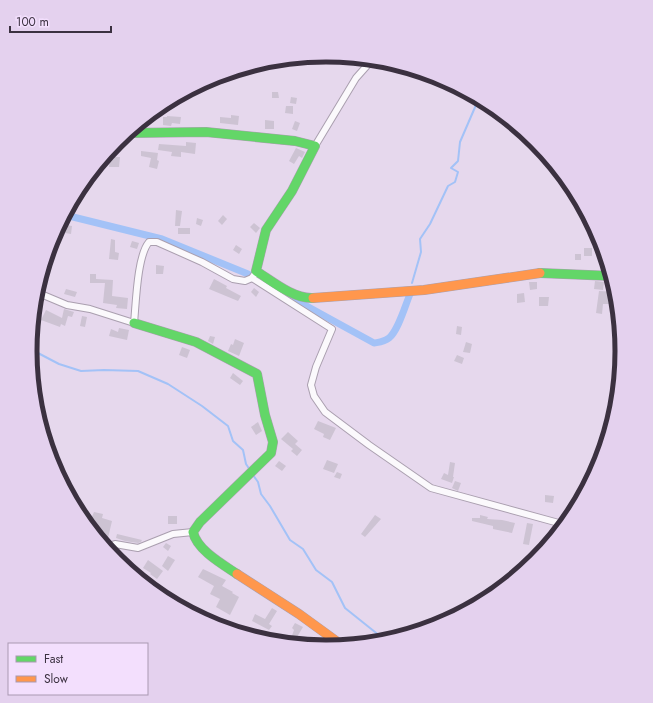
<svg xmlns="http://www.w3.org/2000/svg" width="653" height="703" viewBox="0 0 653 703" font-family="Jost,sans-serif">
<style>
.lines{fill:none;stroke-linecap:round;stroke-linejoin:round}
.stream{stroke:#a3c2f7;stroke-width:2}
.canal{stroke:#a3c2f7;stroke-width:7}
.building{fill:#cdc3d3}
.street-casing{stroke:#aa9faf;stroke-width:8}
.fast-casing{stroke:#aa9faf;stroke-width:10}
.slow-casing{stroke:#aa9faf;stroke-width:10}
.street{stroke:#fbf9fc;stroke-width:6}
.fast{stroke:#63d668;stroke-width:9}
.slow{stroke:#ff974d;stroke-width:9}
.rim{fill:none;stroke:#3b3140;stroke-width:5}
</style>
<rect width="100%" height="100%" fill="#e6d8ed"/>
<g class="lines">
<g class="stream">
<polyline points="412,283 421,252 420,239 430,224 448,186 455,182 458,172 451,168 458,161 460,142 479,98"/>
<polyline points="31,344 36,352 59,364 81,371 104,370 138,371 168,384 202,406 228,426 233,441 243,450 246,464 250,470"/>
<polyline points="253,475 258,482 261,494 270,506 290,540 303,549 316,570 332,582 345,608 385,640 385,642"/>
</g>
<path class="canal" d="M65,215L162,239L248,274L374,343C380,342 384,342 389,338C398,331 405,306 410,294"/>
</g>
<g class="building">
<polygon points="272,92 278,92 279,98 272,98"/>
<polygon points="291,97 297,98 296,104 290,103"/>
<polygon points="286,106 293,106 293,114 285,113"/>
<polygon points="231,115 239,116 238,125 220,123 220,117 231,118"/>
<polygon points="167,116 181,117 180,124 172,123 171,126 163,125 163,117 167,117"/>
<polygon points="265,120 274,121 274,129 265,129"/>
<polygon points="295,121 300,123 297,131 292,129"/>
<polygon points="186,142 196,143 195,154 181,152 181,157 171,156 172,152 158,150 159,144 186,146"/>
<polygon points="296,148 305,152 302,158 299,156 294,164 289,161"/>
<polygon points="141,151 158,153 157,160 159,161 157,169 149,167 151,158 141,156"/>
<polygon points="110,157 120,157 119,167 109,167"/>
<polygon points="176,210 182,211 180,226 175,226"/>
<polygon points="223,215 227,219 222,225 218,221"/>
<polygon points="197,218 203,220 201,226 196,224"/>
<polygon points="254,223 260,228 256,233 250,227"/>
<polygon points="60,224 72,226 71,234 59,232"/>
<rect x="178" y="228" width="12" height="6"/>
<polygon points="111,239 115,240 115,252 119,253 118,260 109,259"/>
<polygon points="132,241 139,243 137,249 130,247"/>
<polygon points="236,245 242,249 239,254 233,250"/>
<rect x="584" y="248" width="8" height="8"/>
<rect x="575" y="254" width="6" height="6"/>
<polygon points="156,265 164,266 163,274 156,274"/>
<polygon points="90,274 96,274 96,279 113,280 112,296 128,298 127,309 116,308 117,305 103,303 105,283 90,283"/>
<polygon points="214,279 227,286 226,288 241,296 238,301 209,289"/>
<polygon points="595,281 604,282 603,290 594,289"/>
<polygon points="529,282 537,282 537,289 530,290"/>
<polygon points="254,288 259,292 256,297 251,292"/>
<polygon points="66,289 77,292 75,297 64,294"/>
<polygon points="599,291 617,292 617,294 618,298 616,298 615,304 603,304 602,314 596,313"/>
<polygon points="524,293 525,302 517,303 517,294"/>
<polygon points="539,297 549,297 548,306 539,306"/>
<polygon points="64,309 74,312 72,317 68,316 65,326 61,324 60,327 41,320 46,310 62,318"/>
<polygon points="82,316 87,317 85,327 80,326"/>
<polygon points="457,326 462,327 461,335 456,334"/>
<polygon points="119,328 129,330 127,340 109,336 111,329 118,332"/>
<polygon points="210,336 215,337 213,344 208,341"/>
<polygon points="235,339 244,343 239,356 228,351 231,344 233,345"/>
<polygon points="466,342 472,344 470,353 463,352"/>
<polygon points="182,347 190,350 187,358 179,355"/>
<polygon points="457,355 464,358 462,364 454,361"/>
<polygon points="233,373 243,381 240,385 230,378"/>
<polygon points="318,421 336,428 330,440 323,437 324,434 314,429"/>
<polygon points="258,422 262,431 256,435 251,427"/>
<polygon points="288,432 298,441 295,444 302,450 297,456 291,451 293,449 281,439"/>
<polygon points="327,460 338,464 334,473 323,469"/>
<polygon points="279,461 286,466 282,471 275,466"/>
<polygon points="450,462 455,463 453,477 454,477 452,483 441,479 444,473 448,475"/>
<polygon points="337,472 342,474 340,479 334,477"/>
<polygon points="455,481 461,483 458,491 452,488"/>
<polygon points="545,495 554,496 553,503 545,502"/>
<polygon points="94,512 103,514 102,518 112,521 108,538 95,535 92,530 94,520 91,519"/>
<polygon points="375,515 381,519 365,537 361,534"/>
<polygon points="480,515 488,517 487,519 502,520 515,523 512,533 493,529 493,526 472,521 472,518 480,518"/>
<rect x="168" y="516" width="9" height="8"/>
<polygon points="527,523 533,524 529,545 523,544"/>
<polygon points="117,534 142,540 141,542 138,543 125,541 116,538"/>
<polygon points="546,538 553,540 549,546 544,545"/>
<polygon points="166,543 171,546 168,551 163,547"/>
<polygon points="168,556 175,560 168,571 162,566"/>
<polygon points="148,560 163,571 157,579 150,574 151,573 143,568"/>
<polygon points="203,569 226,580 222,586 233,592 232,593 239,597 230,615 216,607 220,599 210,594 214,586 198,577"/>
<polygon points="272,608 277,611 269,624 272,626 269,630 252,621 255,614 265,619"/>
<polygon points="295,623 303,627 297,637 305,640 303,646 289,644 294,630 292,628"/>
</g>
<g class="lines">
<g class="street-casing">
<g id="street">
<polyline points="315,146 356,78 372,60"/>
<polyline points="252,278 332,329 316,367 311,385 314,396 325,412 369,445 431,488 566,525"/>
<path d="M36,292L67,305L90,309L134,323C136,304 137,256 149,242H157L202,262L233,279L245,281L252,278L254,275"/>
<polyline points="105,547 115,544 138,548 173,534 193,532"/>
</g>
</g>
<g class="fast-casing">
<g id="fast">
<path d="M128,133L206,132L295,141L315,146L292,191L266,230L256,271C272,281 293,299 313,298"/>
<polyline points="540,273 612,276"/>
<path d="M134,323L196,342L257,374L265,415L273,442L271,453L200,522L193,532C197,550 222,564 237,574"/>
</g>
</g>
<g class="slow-casing">
<g id="slow">
<polyline points="313,298 424,290 540,273"/>
<polyline points="237,574 299,614 343,646"/>
</g>
</g>
<use href="#street" class="street"/>
<use href="#fast" class="fast"/>
<use href="#slow" class="slow"/>
</g>
<path d="M0 0H653V703H0ZM37 351a289 289 0 1 1 578 0a289 289 0 1 1-578 0Z" fill="#e4d1ee" fill-rule="evenodd"/>
<path class="rim" d="M37 351a289 289 0 1 1 578 0a289 289 0 1 1-578 0Z"/>
<rect x="8" y="643" width="140" height="52" fill="#f3dffd" stroke="#a999b1"/>
<rect x="16" y="656" width="20" height="6" fill="#63d668" stroke="#a999b1"/>
<text x="44" y="663" font-size="12" fill="#3b3140">Fast</text>
<rect x="16" y="676" width="20" height="6" fill="#ff974d" stroke="#a999b1"/>
<text x="44" y="683" font-size="12" fill="#3b3140">Slow</text>
<path d="M10 26v6h101v-6" fill="none" stroke="#3b3140" stroke-width="2"/>
<text x="16" y="26" font-size="12" fill="#3b3140" stroke="#f3dffd" stroke-width="3" paint-order="stroke">100 m</text>
</svg>
